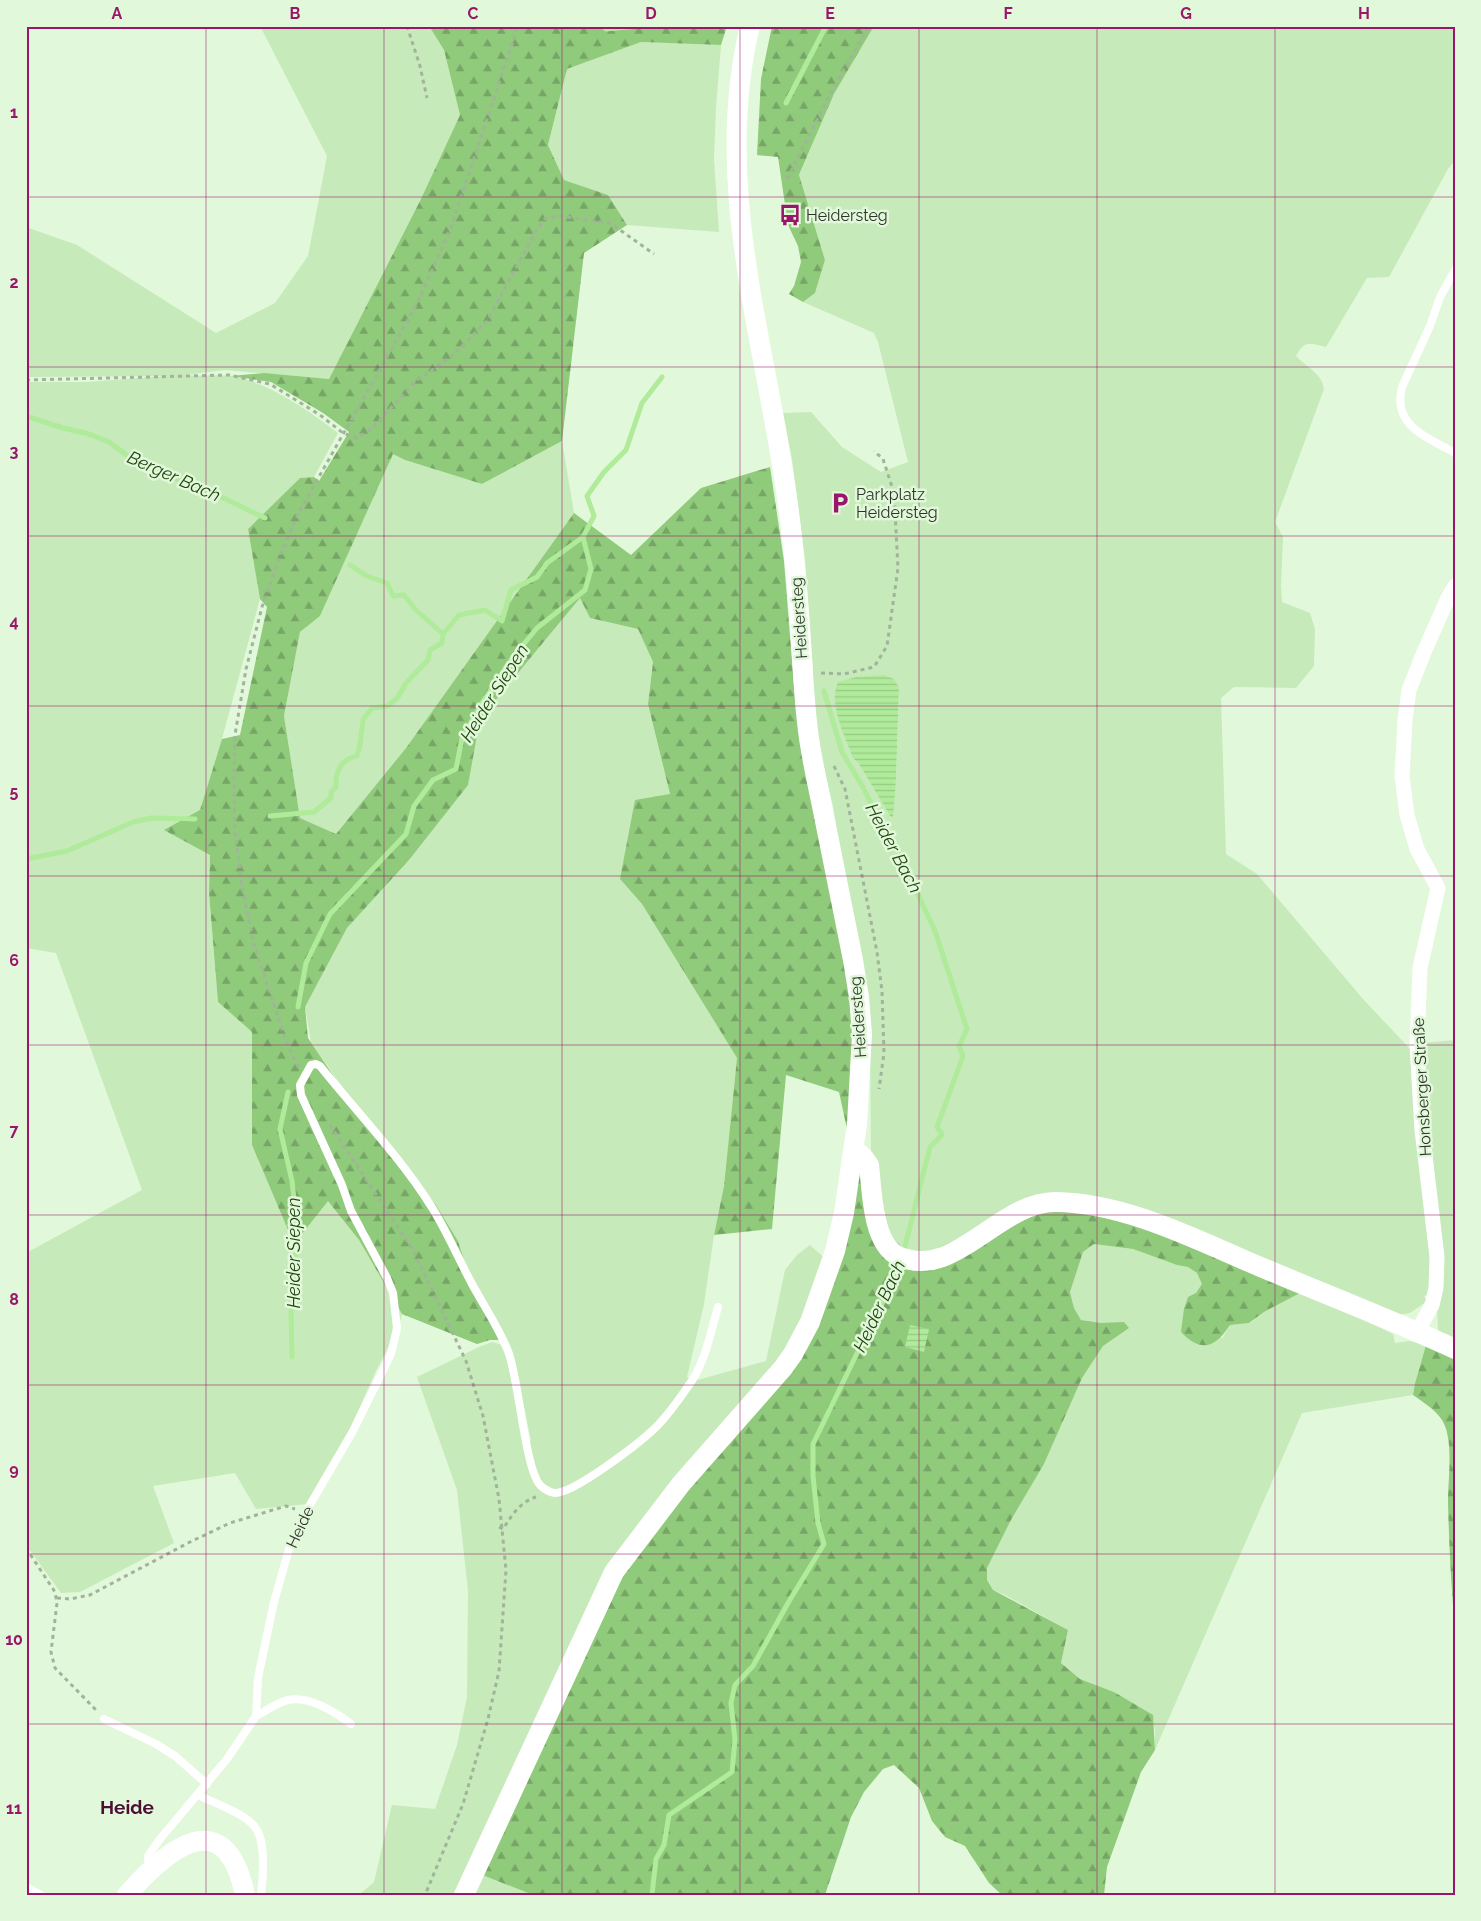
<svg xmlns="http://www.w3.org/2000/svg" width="1481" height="1921" viewBox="0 0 1481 1921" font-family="Raleway,sans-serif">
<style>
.green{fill:#c6eab9;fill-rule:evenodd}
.forest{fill:url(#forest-firs)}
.water{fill:url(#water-rules)}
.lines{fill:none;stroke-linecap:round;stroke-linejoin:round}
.stream{stroke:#afeb9a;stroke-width:5}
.path{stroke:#a2b39c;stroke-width:3;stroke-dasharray:4 4;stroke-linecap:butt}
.lane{stroke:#fff;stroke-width:8}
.street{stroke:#fff;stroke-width:15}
.secondary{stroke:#fff;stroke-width:20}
.grid{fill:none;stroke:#99166a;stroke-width:1;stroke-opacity:0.55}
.labels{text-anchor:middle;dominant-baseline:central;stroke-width:5;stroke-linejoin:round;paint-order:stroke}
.poi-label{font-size:16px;fill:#2c3429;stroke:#e2f8da;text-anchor:start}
.street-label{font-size:16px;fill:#2c3429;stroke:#e2f8da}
.water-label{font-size:18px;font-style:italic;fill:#20450f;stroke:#e2f8da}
.quarter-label{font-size:19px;font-weight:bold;fill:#4c0f34;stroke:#e2f8da}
.neatline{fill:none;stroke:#99166a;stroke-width:2}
.grid-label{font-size:16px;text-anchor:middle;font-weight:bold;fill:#99166a}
</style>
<defs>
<pattern id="forest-firs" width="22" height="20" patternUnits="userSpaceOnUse" patternTransform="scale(1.25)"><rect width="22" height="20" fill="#90ca7b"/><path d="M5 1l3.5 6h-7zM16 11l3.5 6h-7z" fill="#76a565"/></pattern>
<pattern id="water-rules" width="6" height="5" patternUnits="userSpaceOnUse" patternTransform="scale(1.25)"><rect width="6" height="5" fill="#afeb9a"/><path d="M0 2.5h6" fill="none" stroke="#97ca85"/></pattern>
</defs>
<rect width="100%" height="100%" fill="#e2f8da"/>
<g class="green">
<path d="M260,26H429L444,50L460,115L420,201L329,379L225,370L184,375C199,377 215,374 230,376C267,381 309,411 338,433L314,477L300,478L248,529L260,599L222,739L200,810L210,855L209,893L218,1002L252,1032V1145L294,1243L328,1200L359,1240L402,1314L399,1326L376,1371L348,1433L308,1504L256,1509L235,1473L153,1486L174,1543L80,1592L61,1593L26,1545V1253L142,1190L56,953L26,948V382H87L165,376L26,377V227L77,245L216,333L275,303L308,256L327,156Z"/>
<path d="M874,26H1455V160L1448,169L1389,277L1367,278L1326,347C1309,343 1305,340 1296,356C1306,367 1322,373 1324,389L1275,522L1283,537L1281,585L1282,602L1310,613L1315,629L1314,666L1296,688L1234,687L1221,698L1226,854L1257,874L1363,999L1411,1050L1431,1249L1430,1294L1424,1296L1427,1301L1410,1313L1391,1316L1162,1221L933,1256L892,1244L871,1155L870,1033L833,806L810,708L813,670L805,559L792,459L783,413L811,412L842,447L881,472L908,462L878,342L874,333L803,302L815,293L825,260L799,176L834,94ZM899,688L896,779L890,816L859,764L853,758L836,709Z"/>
<polygon points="641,42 721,45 716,107 714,160 719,232 627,225 608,195 564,180 548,145 567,69"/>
<polygon points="562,441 574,513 406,748 336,834 300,818 284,716 300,632 320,616 393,453 405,460 482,484"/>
<polygon points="580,598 590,618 638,629 653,662 648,704 670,794 620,879 642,904 737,1058 724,1186 714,1235 704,1304 687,1377 694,1381 766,1361 785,1270 797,1255 810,1245 829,1262 821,1291 461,1895 359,1895 374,1882 392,1805 435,1809 457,1745 467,1697 468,1591 457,1490 417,1377 479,1347 492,1342 502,1345 506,1352 523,1442 531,1441 513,1353 466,1266 458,1241 436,1205 357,1108 311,1042 305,1007 347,928 409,860 467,785 480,719"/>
<polygon points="1455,1040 1455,1346 1442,1341 1438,1329 1423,1043"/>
<polygon points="1094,1244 1133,1249 1177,1265 1188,1267 1197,1273 1203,1284 1196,1293 1222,1339 1230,1325 1250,1323 1264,1312 1304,1291 1393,1334 1395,1343 1409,1341 1426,1345 1415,1382 1413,1395 1302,1413 1155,1750 1155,1730 1152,1715 1114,1692 1080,1679 1061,1663 1068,1630 1007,1596 993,1590 987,1580 987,1568 1011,1520 1044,1464 1082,1378 1103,1346 1128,1328 1081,1320 1074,1308 1070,1291 1083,1252"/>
<polygon points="478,1873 533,1895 467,1895"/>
</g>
<g class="forest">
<polygon points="429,26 727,26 721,45 641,42 567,69 548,145 564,180 608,195 627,225 584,253 562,441 482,484 405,460 393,454 320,616 300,632 284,716 300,818 336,834 406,748 574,513 631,555 701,488 770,467 784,561 796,711 846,960 853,1035 849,1138 839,1092 786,1075 772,1229 714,1235 724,1186 737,1058 642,904 620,879 635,800 670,794 648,704 653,662 638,629 590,618 580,598 480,719 468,785 409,860 347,928 305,1007 308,1038 356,1109 436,1205 458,1241 466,1266 500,1340 490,1340 477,1344 402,1314 359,1240 328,1201 294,1244 252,1145 252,1032 218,1002 209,893 210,855 164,830 200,810 222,739 240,735 267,607 260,599 248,529 300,478 314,477 319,481 349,432 323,413 271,382 230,376 264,373 329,379 420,201 460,115 444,50"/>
<polygon points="772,26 874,26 834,94 799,175 825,260 815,293 803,302 789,294 794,286 801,262 798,246 788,225 778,157 757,155 761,79"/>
<path d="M854,1149L876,1222L914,1259L1012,1214L1098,1207L1304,1291L1264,1312L1249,1323L1230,1325C1215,1348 1201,1353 1181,1332L1184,1309L1188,1297L1196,1293L1202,1284L1197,1273L1188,1267L1177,1265L1133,1249L1094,1244L1083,1252L1070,1292L1074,1308L1081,1320L1101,1323L1124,1322L1129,1328L1103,1346L1082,1378L1044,1464L1011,1520L987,1568V1580L993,1590L1068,1630L1061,1663L1080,1679L1114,1692L1153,1715L1155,1750L1141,1772L1107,1867L1104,1895H1002L989,1883L965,1846L945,1837L932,1821L919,1788L894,1765L883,1769L864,1792L851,1817L825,1895H533L475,1872L598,1607L810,1322Z"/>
<path d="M1426,1345L1455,1359V1628C1451,1586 1449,1544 1448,1502C1448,1480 1453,1447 1445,1426C1440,1412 1424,1403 1413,1395L1415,1383Z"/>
</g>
<g class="water">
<path d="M884,675L894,679L899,688L896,779L893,817L890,816L859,764L853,758C845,735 828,706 838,682L856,677Z"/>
<polygon points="910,1325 929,1329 924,1352 905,1347"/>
</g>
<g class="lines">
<g class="stream">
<polyline points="604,26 606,29 639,26"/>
<polyline points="786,103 826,26"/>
<polyline points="26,416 63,428 89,434 109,442 132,459 161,474 194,484 265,518"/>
<polyline points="350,565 367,576 387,583 393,596 404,595 415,609 443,634 459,615 485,610 502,621 511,590 537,577 547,563 583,537"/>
<polyline points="824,691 842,752 864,789 877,816 886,826 906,869 916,882 916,890 935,931 967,1029 959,1046 963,1056 937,1127 942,1134 940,1137 930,1147 903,1254"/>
<path d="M270,816L314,812L331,798V792L336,787C335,772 341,759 357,756L360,745L363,720L368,713L372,708L388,706L398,697L406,683L428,660L430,650L442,643L443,634"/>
<polyline points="26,859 67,851 133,822 151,818 195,819"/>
<polyline points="298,1007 306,963 330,914 406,834 414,806 433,780 456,769 462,738 482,703 513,657 537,628 585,590 591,569 583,537 594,516 587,496 604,472 626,450 642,403 662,377"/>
<polyline points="288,1092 280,1129 292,1181 296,1217 295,1275 291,1312 292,1357"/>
<polyline points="652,1895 656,1859 664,1845 669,1815 732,1772 735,1740 731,1703 735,1685 753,1666 788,1603 824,1544 818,1523 813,1476 813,1444 863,1341 870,1330 901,1262"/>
</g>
<g class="path">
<polyline points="407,26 420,66 427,98"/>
<polyline points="787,179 829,96 869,26"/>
<polyline points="26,380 229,375 270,384 320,415 343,433 357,438 372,428 416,381 452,356 487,321 536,231 545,219 558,216 610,223 654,254"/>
<polyline points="821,673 844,674 874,667 887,646 898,568 894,493 883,459 874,451"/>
<polyline points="834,766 845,789 877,952 882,991 884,1053 879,1089"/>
<polyline points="298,1067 285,1038 254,945 242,887 235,831 234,782 235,735 246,669 262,607 279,558 299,512 418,302 451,227 518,26"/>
<polyline points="330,1125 413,1250 466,1361 483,1416 499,1499 506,1570 499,1671 488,1719 463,1804 425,1895"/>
<path d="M499,1527L503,1529C512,1515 520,1502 536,1497"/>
<polyline points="26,1548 55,1592 57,1603 51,1652 55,1668 97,1711"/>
<polyline points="57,1598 70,1599 90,1595 188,1543 230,1523 286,1506 295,1509"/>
</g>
<g class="lane">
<path d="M1455,270L1440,297L1430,326L1402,387C1392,426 1427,437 1455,453"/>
<path d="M256,1716C266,1711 278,1702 288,1700C309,1696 335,1712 351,1724"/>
<polyline points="104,1719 156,1744 175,1756 207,1784"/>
<path d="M198,1795C214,1803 244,1813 255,1827C266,1840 263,1878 261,1895"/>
<path d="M149,1869L148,1856L160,1839L227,1759L256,1716L258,1678L263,1654L274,1602L289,1549L304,1515L353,1431L391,1354L397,1328L393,1293L387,1278L351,1211L342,1185L301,1095L300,1085L311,1065L316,1064L320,1066C357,1112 400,1157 431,1206C447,1231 458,1258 472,1284C484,1306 499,1328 508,1351C519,1378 525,1472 541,1486C544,1489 551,1493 555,1493C575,1493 644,1440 659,1424C671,1411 683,1394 693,1379C706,1358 711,1331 718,1307"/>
<polyline points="26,1887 41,1895"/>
</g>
<polyline class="street" points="1417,1332 1432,1305 1436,1288 1437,1257 1422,1130 1417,1045 1420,968 1438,888 1417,849 1407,815 1402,776 1405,720 1409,690 1424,652 1448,598 1455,586"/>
<g class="secondary">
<path d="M854,1149L864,1158L869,1165C872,1190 872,1243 898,1256C954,1282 999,1201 1056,1202C1127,1203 1199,1241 1263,1268C1327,1295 1392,1320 1455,1349"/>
<path d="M127,1895C168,1848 225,1801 245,1895"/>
<path d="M464,1895L614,1572L681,1484L783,1368L793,1354L810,1322L835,1251L844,1213L857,1124L862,1034L859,997L853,960C843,912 834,864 824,816C818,785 810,754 807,722C803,686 802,650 799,613C796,573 792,531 786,491C764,336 712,182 750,26"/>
</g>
</g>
<path class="grid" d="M206,26V1895M384,26V1895M562,26V1895M740,26V1895M919,26V1895M1097,26V1895M1275,26V1895M26,197H1455M26,367H1455M26,536H1455M26,706H1455M26,876H1455M26,1045H1455M26,1215H1455M26,1385H1455M26,1554H1455M26,1724H1455"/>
<defs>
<g id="bus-bare" transform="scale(1.725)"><path d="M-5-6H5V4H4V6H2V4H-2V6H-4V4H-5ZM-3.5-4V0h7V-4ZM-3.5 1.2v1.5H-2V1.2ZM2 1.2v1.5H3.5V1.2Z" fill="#99166a" stroke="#e2f8da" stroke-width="2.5" paint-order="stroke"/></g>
<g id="parking-bare" transform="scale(1.725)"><path d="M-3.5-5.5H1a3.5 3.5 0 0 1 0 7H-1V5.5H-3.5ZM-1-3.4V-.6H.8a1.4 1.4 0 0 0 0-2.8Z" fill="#99166a" stroke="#e2f8da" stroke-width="2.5" paint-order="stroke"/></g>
</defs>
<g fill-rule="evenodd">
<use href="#bus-bare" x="790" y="215"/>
<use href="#parking-bare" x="840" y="503"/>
</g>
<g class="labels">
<g class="poi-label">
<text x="806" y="215">Heidersteg</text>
<text x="856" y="494">Parkplatz<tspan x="856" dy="18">Heidersteg</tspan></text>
</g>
<g class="street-label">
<text transform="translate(799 618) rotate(-94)">Heidersteg</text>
<text transform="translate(858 1017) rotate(-94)">Heidersteg</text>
<text transform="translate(1422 1087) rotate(-93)">Honsberger Straße</text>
<text transform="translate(300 1527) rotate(-65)">Heide</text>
</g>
<g class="water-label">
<text transform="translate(174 476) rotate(24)">Berger Bach</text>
<text transform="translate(494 693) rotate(-58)">Heider Siepen</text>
<text transform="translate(894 848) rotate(62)">Heider Bach</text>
<text transform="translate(293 1253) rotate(-90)">Heider Siepen</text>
<text transform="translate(879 1306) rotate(-65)">Heider Bach</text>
</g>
<g class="quarter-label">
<text x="127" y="1807">Heide</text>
</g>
</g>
<rect width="1481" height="1921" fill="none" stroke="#e2f8da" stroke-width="55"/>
<rect x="28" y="28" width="1426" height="1866" class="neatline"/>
<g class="grid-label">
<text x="117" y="19">A</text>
<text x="295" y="19">B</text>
<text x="473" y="19">C</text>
<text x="651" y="19">D</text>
<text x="830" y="19">E</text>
<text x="1008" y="19">F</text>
<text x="1186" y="19">G</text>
<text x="1364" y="19">H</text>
<text x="14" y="118">1</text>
<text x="14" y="288">2</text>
<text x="14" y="457">3</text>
<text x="14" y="627">4</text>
<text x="14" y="797">5</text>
<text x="14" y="966">6</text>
<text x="14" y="1136">7</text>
<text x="14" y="1305">8</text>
<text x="14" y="1475">9</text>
<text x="14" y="1645">10</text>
<text x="14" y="1814">11</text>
</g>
</svg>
